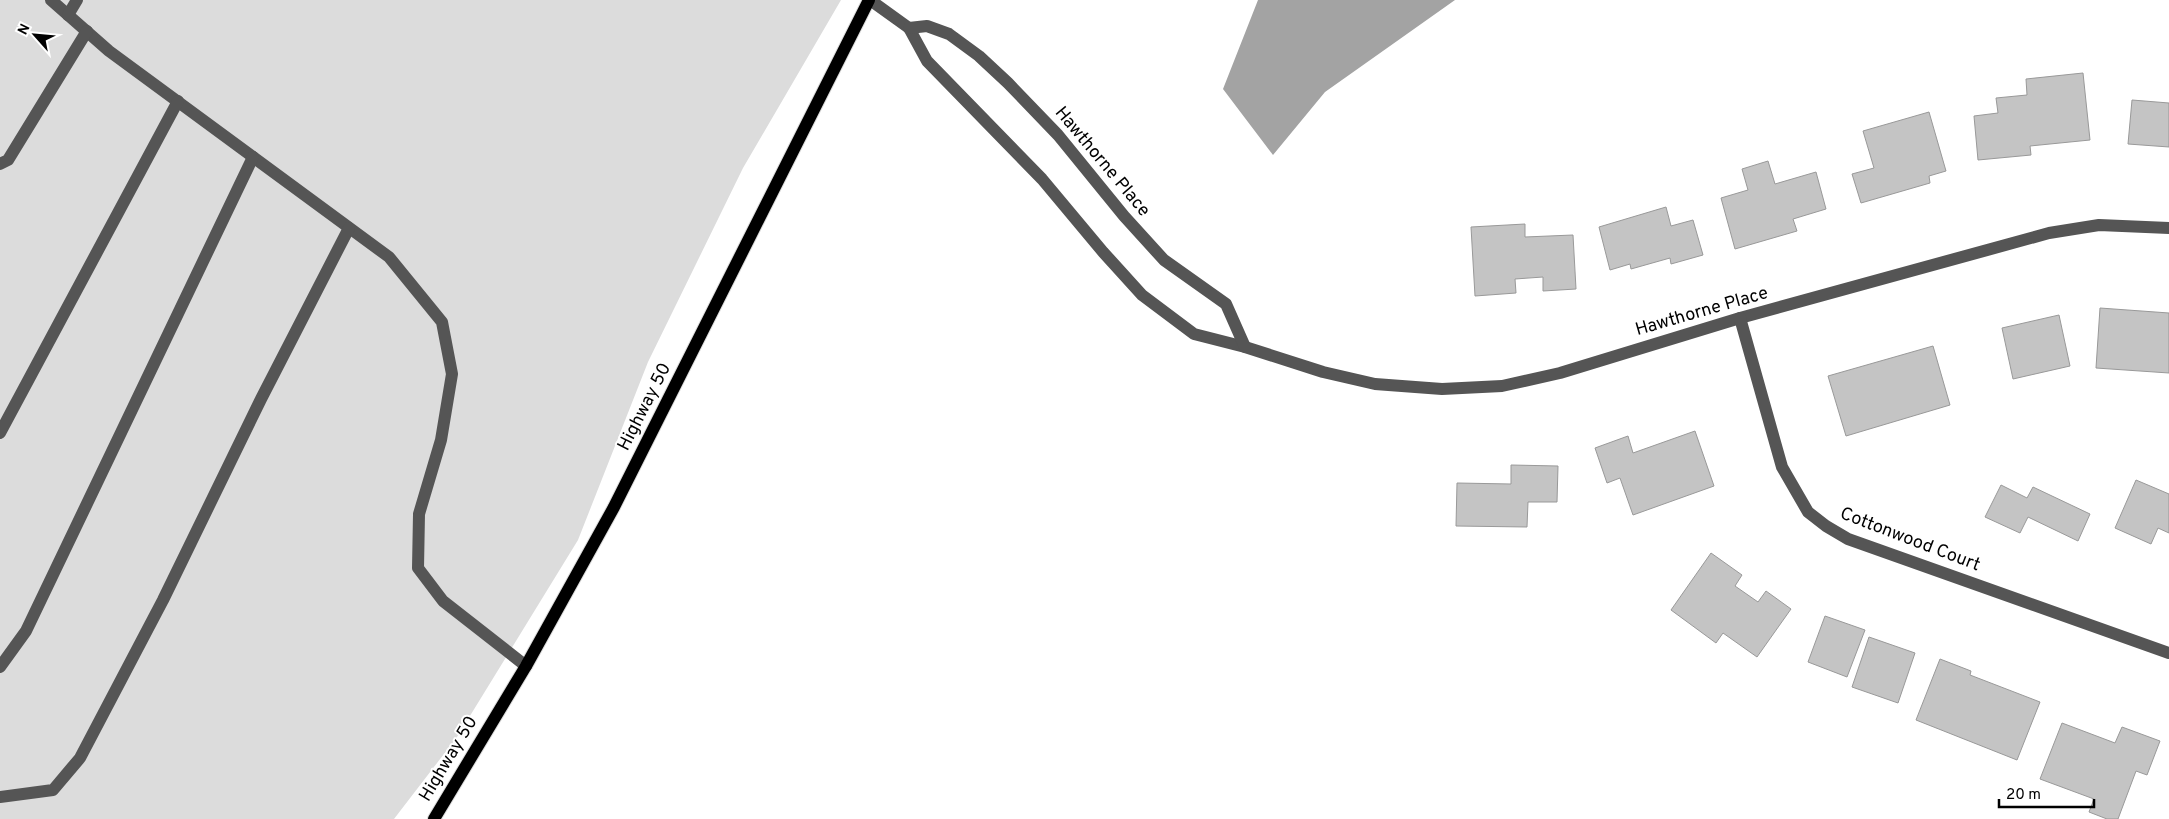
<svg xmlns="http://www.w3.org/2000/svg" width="2169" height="819" viewBox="0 0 2169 819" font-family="Overpass,sans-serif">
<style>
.green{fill:#dcdcdc}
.water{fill:#a3a3a3}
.building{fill:#c4c4c4;stroke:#999}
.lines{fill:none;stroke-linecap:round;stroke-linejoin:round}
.major-casing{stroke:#dbdbdb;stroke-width:14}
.minor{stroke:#555;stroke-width:12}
.major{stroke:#000;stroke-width:12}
.labels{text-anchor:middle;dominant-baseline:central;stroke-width:4;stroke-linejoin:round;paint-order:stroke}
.street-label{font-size:18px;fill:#000;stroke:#fff}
</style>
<rect width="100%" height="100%" fill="#fff"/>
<polygon class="green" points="0,0 841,0 743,168 648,362 578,540 457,737 394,819 0,819"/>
<polygon class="water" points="1258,0 1455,0 1325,92 1273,155 1223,89"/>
<g class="building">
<polygon points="2083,73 2090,140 2030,146 2031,155 1978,160 1974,116 1998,113 1996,98 2027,95 2026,79"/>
<polygon points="2132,100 2169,103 2169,147 2128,144"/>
<polygon points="1929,112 1946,171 1929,176 1930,183 1861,203 1852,174 1874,168 1863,131"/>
<polygon points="1768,161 1775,184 1816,172 1826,209 1793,219 1797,231 1735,249 1721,198 1748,190 1742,169"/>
<polygon points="1666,207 1671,226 1693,220 1703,255 1671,264 1670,258 1631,269 1630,264 1610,270 1599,227"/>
<polygon points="1525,224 1525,237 1573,235 1576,289 1543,291 1543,277 1515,279 1516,293 1475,296 1471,227"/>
<polygon points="2100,308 2169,313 2169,373 2096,368"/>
<polygon points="2059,315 2070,366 2013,379 2002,328"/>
<polygon points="1933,346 1950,405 1846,436 1828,376"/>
<polygon points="1695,431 1714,486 1633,515 1620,478 1607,483 1595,448 1628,436 1633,453"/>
<polygon points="1511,465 1558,466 1557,502 1528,502 1527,527 1456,526 1457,483 1511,484"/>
<polygon points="2136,480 2169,494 2169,533 2158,528 2151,544 2115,528"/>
<polygon points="2001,485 2027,498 2033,487 2090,514 2078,541 2028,517 2020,533 1985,517"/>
<polygon points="1711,553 1742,575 1735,586 1758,602 1766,591 1791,609 1757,657 1723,633 1716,643 1671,610"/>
<polygon points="1825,616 1865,630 1847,677 1808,662"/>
<polygon points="1869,637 1915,653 1898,703 1852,687"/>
<polygon points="1940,659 1971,671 1970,675 2040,702 2017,760 1916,720"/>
<polygon points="2062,723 2115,743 2122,727 2160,741 2147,775 2136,771 2118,819 2107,819 2089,812 2094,799 2040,779"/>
</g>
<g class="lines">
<g class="major-casing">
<polyline id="major" points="434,819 526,666 614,507 869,0"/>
</g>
<g class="minor">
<polyline points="51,0 109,51 389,257 442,322 452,374 441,440 419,514 418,568 443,601 526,666"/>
<polyline points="870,0 909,28 927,61 1042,179 1103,252 1142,295 1194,334 1245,347 1323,372 1375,384 1442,389 1502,386 1560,373 1740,318 2049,233 2099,225 2169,228"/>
<polyline points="68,15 77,0"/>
<polyline points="909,28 927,26 949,34 979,56 1008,83 1058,135 1124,216 1164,260 1226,304 1245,347"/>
<polyline points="0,164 8,160 87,31"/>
<polyline points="1740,318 1782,467 1808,512 1826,526 1848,539 2169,653"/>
<polyline points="0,433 178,101"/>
<polyline points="0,667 26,631 253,157"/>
<polyline points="0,797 53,790 80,758 163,600 261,399 349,228"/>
</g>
<use href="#major" class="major"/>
</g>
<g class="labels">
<g class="street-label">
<text transform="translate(1102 162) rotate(50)">Hawthorne Place</text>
<text transform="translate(1702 312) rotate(-16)">Hawthorne Place</text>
<text transform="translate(645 407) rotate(-63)">Highway 50</text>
<text transform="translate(1910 540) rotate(21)">Cottonwood Court</text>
<text transform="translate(449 759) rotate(-59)">Highway 50</text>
</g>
</g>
<g transform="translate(35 35) rotate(297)" stroke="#ffffff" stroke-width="4" paint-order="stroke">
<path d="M0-4L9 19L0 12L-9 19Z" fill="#000000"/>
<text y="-8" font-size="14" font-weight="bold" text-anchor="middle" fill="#000000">N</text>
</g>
<path d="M1999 799v8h95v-8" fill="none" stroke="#000000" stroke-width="2.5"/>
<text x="2006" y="799" font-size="15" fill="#000000" stroke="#ffffff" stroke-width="4" paint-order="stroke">20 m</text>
</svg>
